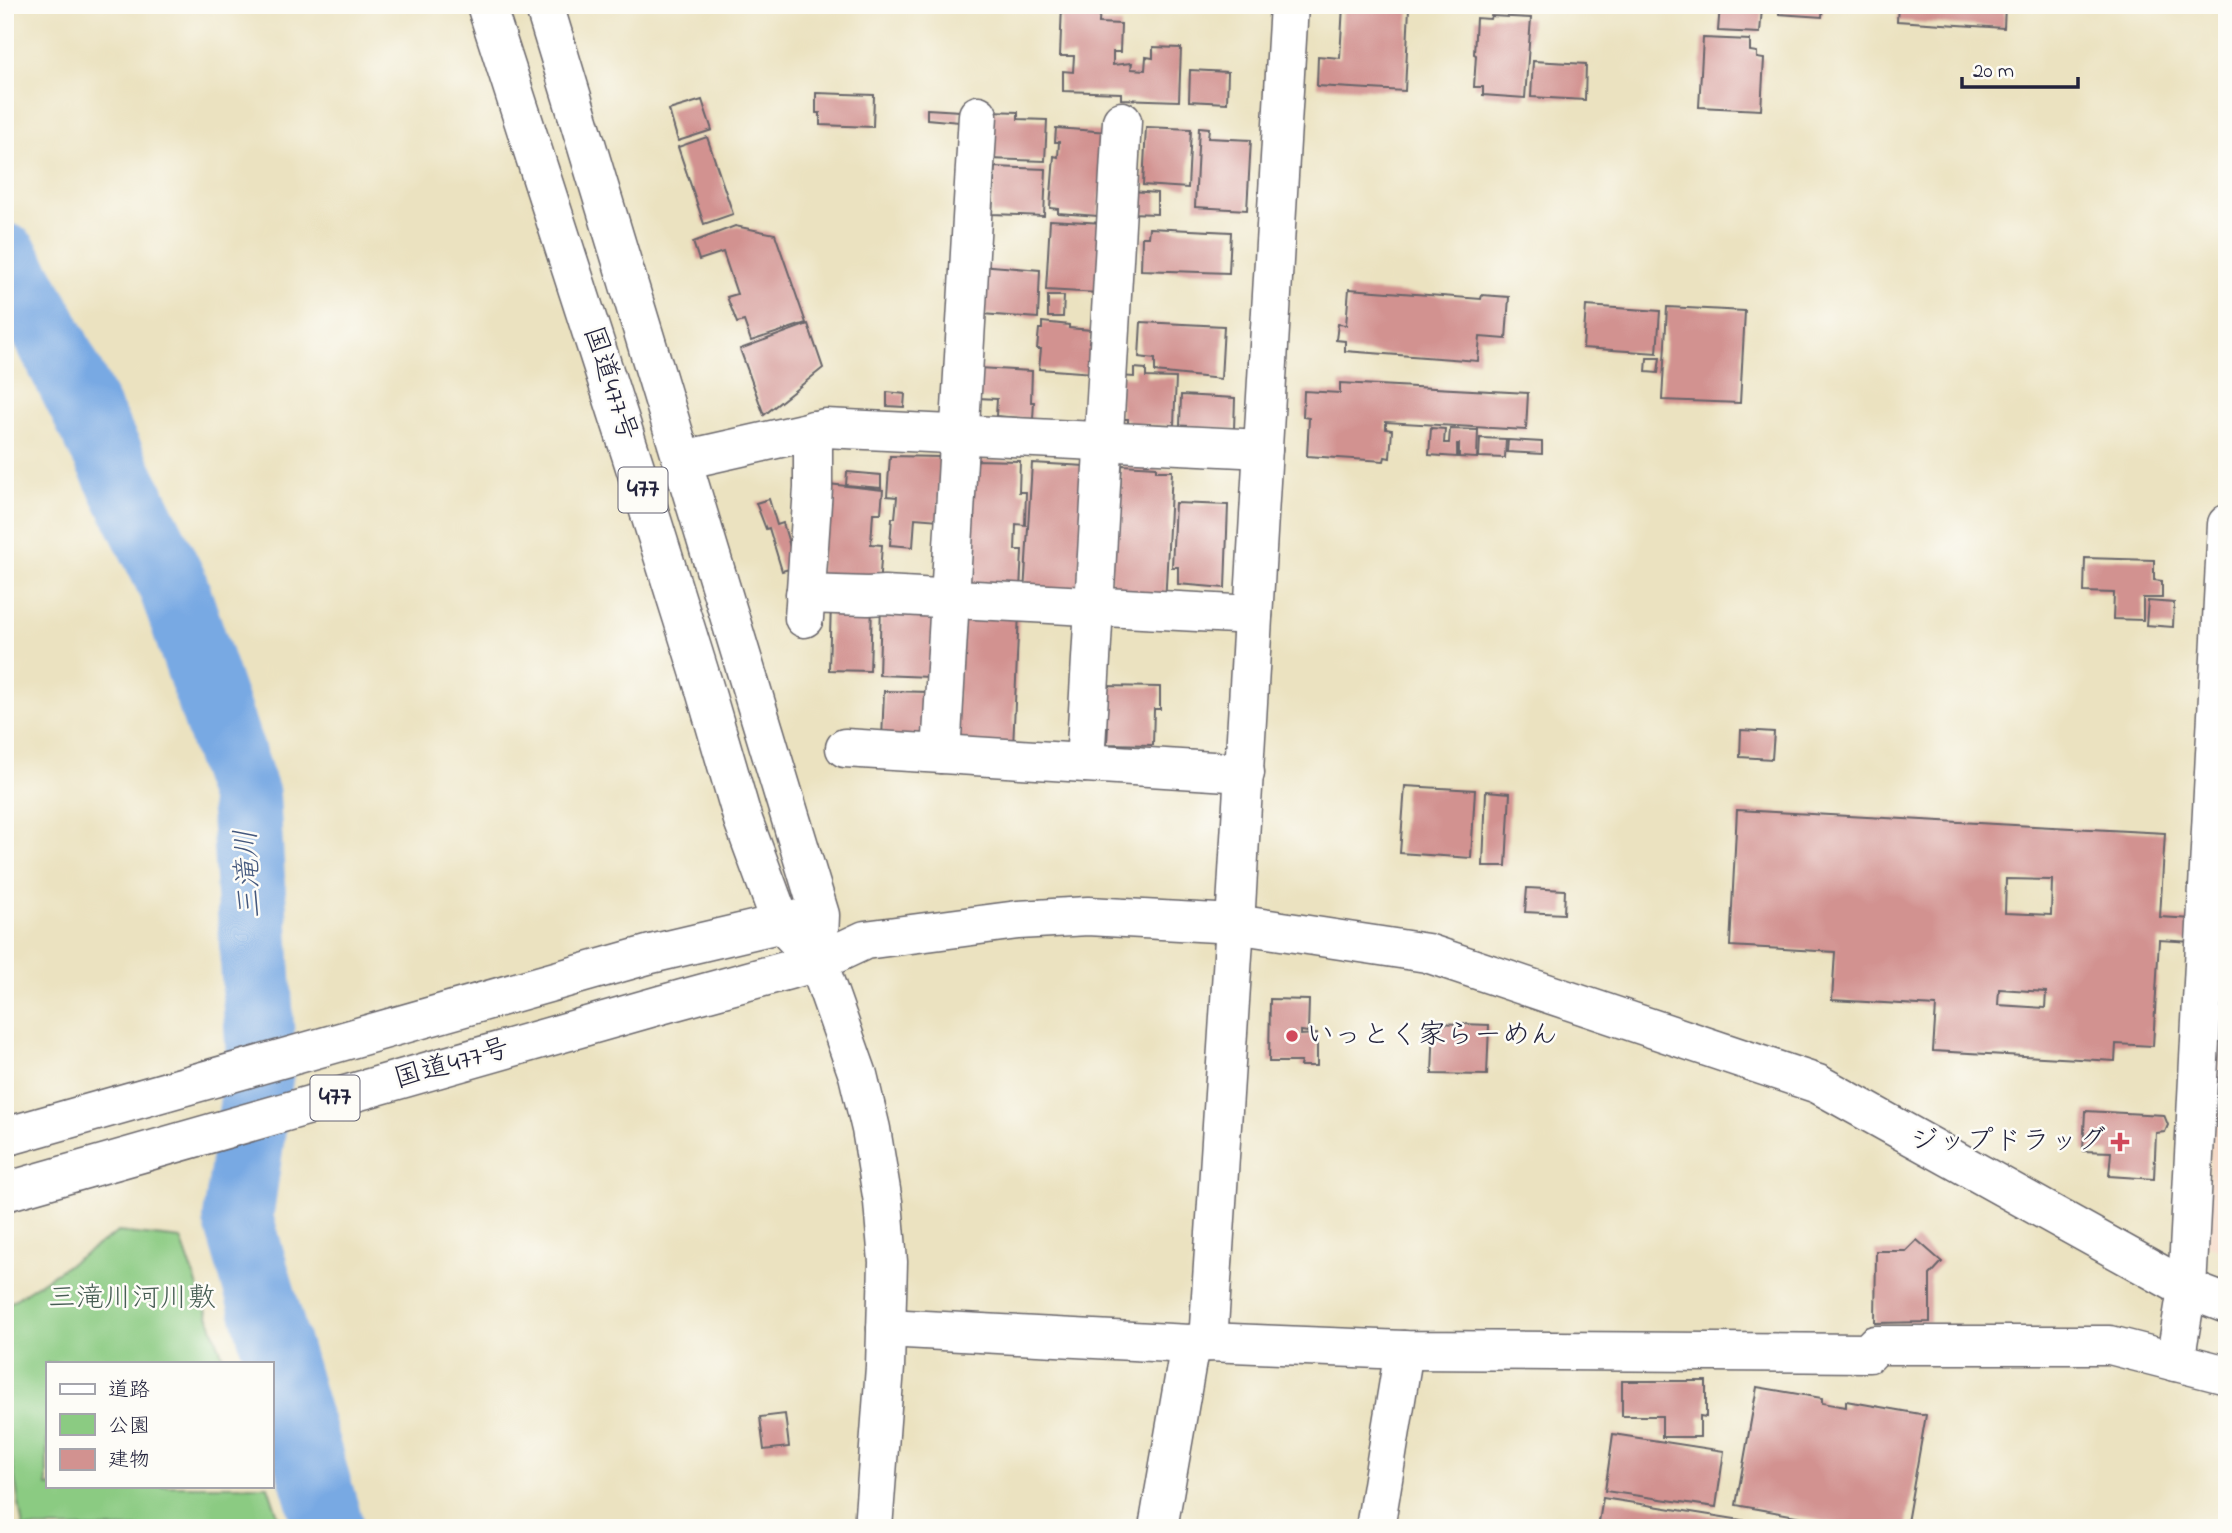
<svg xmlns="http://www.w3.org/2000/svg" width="2232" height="1533" viewBox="0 0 2232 1533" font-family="'Indie Flower','Klee One',sans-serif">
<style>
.built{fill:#f4d3c0}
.green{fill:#8bcb82;stroke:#56765e;stroke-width:2}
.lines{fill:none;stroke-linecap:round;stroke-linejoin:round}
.river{stroke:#78a9e3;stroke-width:70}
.building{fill:#d29290;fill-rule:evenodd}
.minor-casing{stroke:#68656a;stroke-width:41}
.highway-casing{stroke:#68656a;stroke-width:41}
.minor{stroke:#fff;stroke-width:38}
.highway{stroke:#fff;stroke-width:38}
.poi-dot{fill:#d1495b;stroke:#fdfcf7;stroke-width:2.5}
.labels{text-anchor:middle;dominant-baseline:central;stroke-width:5;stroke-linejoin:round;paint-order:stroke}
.shield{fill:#fdfcf7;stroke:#646373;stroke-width:2}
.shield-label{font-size:26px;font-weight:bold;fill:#22223b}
.street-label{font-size:28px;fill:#22223b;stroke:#fdfcf7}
.poi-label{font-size:28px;fill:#22223b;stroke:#fdfcf7;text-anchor:start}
.park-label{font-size:28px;fill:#475d54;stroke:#fdfcf7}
.water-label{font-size:30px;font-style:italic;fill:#44587e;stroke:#fdfcf7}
</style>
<rect width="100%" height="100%" fill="#fdfcf7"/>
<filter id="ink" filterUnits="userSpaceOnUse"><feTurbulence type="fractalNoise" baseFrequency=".0143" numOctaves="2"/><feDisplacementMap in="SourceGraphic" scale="14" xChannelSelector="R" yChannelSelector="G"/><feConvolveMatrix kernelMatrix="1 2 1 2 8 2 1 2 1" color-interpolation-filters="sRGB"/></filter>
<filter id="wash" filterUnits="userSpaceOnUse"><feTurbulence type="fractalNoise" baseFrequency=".00686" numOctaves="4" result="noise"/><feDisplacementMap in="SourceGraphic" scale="28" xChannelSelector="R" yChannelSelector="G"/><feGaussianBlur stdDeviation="1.57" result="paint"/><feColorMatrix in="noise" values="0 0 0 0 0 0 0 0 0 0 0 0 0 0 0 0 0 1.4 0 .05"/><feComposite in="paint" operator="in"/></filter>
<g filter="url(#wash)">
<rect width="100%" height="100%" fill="#ebe2c0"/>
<polygon class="built" points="2227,889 2227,1253 2205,1243"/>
<polygon class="green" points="118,1232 181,1239 225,1363 47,1363 47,1486 268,1486 282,1528 23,1528 5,1420 5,1306"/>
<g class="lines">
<polyline class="river" points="5,258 43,324 172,583 245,796 261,1058 238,1218 329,1528"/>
</g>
<g id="blocks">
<g class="building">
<polygon points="1062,5 1100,5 1099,23 1121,24 1120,52 1113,52 1113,65 1132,63 1131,69 1145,70 1146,57 1153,58 1153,47 1181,48 1179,101 1121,99 1121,93 1063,91 1063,71 1073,72 1074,56 1060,56"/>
<polygon points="1343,5 1409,8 1405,91 1317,86 1318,56 1340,58"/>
<polygon points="1720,5 1766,5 1765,8 1762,8 1760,33 1718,31"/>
<polygon points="1779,5 1823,5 1822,17 1779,14"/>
<polygon points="1898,5 2005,5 2004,28 1897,21"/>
<polygon points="1491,16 1531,18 1525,98 1483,95 1483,87 1474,87 1476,55 1474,54 1476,18 1490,19"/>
<polygon points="1703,38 1750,40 1750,51 1757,52 1757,58 1764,59 1761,110 1699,107"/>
<polygon points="1533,61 1586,64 1585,100 1531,97"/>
<polygon points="1190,70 1228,72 1227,103 1189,101"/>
<polygon points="816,93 874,95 873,127 820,125 820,113 816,113"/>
<polygon points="702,100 712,130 678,141 669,110"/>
<polygon points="927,109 960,111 959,122 927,119"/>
<polygon points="991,111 1018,112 1018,119 1047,120 1045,161 989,159"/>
<polygon points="1146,127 1191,129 1188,188 1143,185"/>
<polygon points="1199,127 1209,128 1208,138 1251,140 1247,210 1195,207"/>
<polygon points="1056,128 1108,132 1098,216 1058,213 1058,209 1050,208 1054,156 1058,157 1059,142 1055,142"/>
<polygon points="707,137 733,214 704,224 678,147"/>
<polygon points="995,167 1046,169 1044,216 992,214"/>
<polygon points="1132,191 1157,193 1157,214 1131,213"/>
<polygon points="1050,220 1103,223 1099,293 1046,290"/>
<polygon points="735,226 775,234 806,323 751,341 744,321 737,323 727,297 737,294 723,252 699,260 693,242"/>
<polygon points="1149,228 1231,232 1229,273 1141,270 1142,237 1148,237"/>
<polygon points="979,265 1040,270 1038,318 982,314"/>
<polygon points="1349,289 1481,299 1482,295 1509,297 1506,339 1480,337 1478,361 1345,351 1345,341 1336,340 1338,324 1346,325"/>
<polygon points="1048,296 1064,296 1063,317 1048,317"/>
<polygon points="1586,306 1660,311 1657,353 1583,348"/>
<polygon points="1667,307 1745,311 1740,403 1662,400"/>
<polygon points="1042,322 1069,325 1069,328 1091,330 1089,342 1096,342 1094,373 1039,369 1041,349 1037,349 1039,329 1042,329"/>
<polygon points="1141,322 1224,326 1221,379 1155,372 1155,359 1139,357"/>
<polygon points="808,324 823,368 764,415 740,349"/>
<polygon points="1647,358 1660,358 1658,373 1646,372"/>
<polygon points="979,368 1032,371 1031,402 1034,402 1033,419 996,416 997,399 978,398"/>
<polygon points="1134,368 1146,369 1146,377 1176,378 1174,425 1128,424 1128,419 1121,419 1119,376 1134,377"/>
<polygon points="1340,383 1528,393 1526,430 1386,422 1386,429 1392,430 1390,458 1385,457 1384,461 1307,456 1309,418 1303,417 1304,391 1340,393"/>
<polygon points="887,392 905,394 904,407 887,406"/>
<polygon points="1181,395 1235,398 1234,429 1180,426"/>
<polygon points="1431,428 1445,429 1444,443 1449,443 1450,429 1478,430 1477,458 1459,457 1459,444 1457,444 1457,457 1429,455"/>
<polygon points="1480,438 1506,439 1505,458 1479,457"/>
<polygon points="1508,440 1542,442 1542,454 1507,452"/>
<polygon points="890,456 940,457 939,520 915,518 913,547 890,545 892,518 895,518 897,497 887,496"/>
<polygon points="973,460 1020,461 1019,492 1026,492 1025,525 1016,524 1015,550 1022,550 1020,590 965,588"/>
<polygon points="1032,463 1085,466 1078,596 1024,593"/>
<polygon points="1122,465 1156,467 1156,471 1172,471 1165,604 1110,601 1112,489 1120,490"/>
<polygon points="847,472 881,475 881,488 846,485"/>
<polygon points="828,484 883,490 881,513 873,513 871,544 882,545 879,588 818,583"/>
<polygon points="769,499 777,525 783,523 796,567 782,571 769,528 766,529 756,503"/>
<polygon points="1175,503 1228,505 1225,588 1178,584 1178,567 1172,567"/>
<polygon points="2085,558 2154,560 2154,580 2162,581 2162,598 2143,598 2143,620 2113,619 2114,593 2084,592"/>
<polygon points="2148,601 2174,603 2173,627 2146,625"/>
<polygon points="831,603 872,604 870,671 829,670"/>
<polygon points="881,603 934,605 931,677 879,675"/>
<polygon points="963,609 1019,612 1013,748 953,745"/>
<polygon points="1104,686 1160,687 1160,709 1154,709 1153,745 1107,744 1108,727 1103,727"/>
<polygon points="884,691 930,692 928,742 882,740"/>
<polygon points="1741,730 1774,732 1772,759 1740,757"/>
<polygon points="1405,786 1475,790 1471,858 1400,853"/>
<polygon points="1486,791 1510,793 1506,866 1483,866"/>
<path d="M1737,810L2165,833L2160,917L2227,921V944L2159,940L2153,1046L2116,1044L2115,1061L1933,1051L1936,1006L1832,1000L1835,952L1730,946ZM2006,879L2052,880L2051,915L2005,913ZM1999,989L2046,992L2045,1008L1998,1005Z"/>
<polygon points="1527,888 1565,890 1564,914 1525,912"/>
<polygon points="1270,999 1309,1000 1308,1032 1301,1031 1301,1035 1317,1034 1317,1066 1300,1066 1301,1062 1269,1062"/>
<polygon points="1434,1023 1489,1025 1487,1075 1432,1074"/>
<polygon points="2085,1111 2164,1115 2168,1125 2165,1132 2156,1133 2154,1179 2109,1176 2111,1152 2083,1151"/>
<polygon points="1917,1240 1942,1262 1930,1275 1930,1322 1875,1323 1876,1251 1906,1251"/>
<polygon points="1622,1381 1706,1381 1706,1417 1700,1416 1700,1437 1662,1437 1662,1416 1622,1416"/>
<polygon points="1757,1387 1822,1398 1822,1403 1846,1407 1846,1401 1926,1415 1906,1528 1862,1528 1736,1505"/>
<polygon points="785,1414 789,1447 764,1450 760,1417"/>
<polygon points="1613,1434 1724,1451 1716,1507 1605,1491"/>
<polygon points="1603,1498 1779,1526 1778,1528 1598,1528"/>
</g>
</g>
</g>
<g filter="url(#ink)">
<use href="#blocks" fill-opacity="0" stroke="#68656a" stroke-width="2"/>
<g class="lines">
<g class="minor-casing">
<g id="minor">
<polyline points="683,460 825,428 1263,449"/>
<polyline points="805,594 868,596 884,595 1253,615"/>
<polyline points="804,618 813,488 813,430"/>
<polyline points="845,748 1245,773"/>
<polyline points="941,754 978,115"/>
<polyline points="1085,763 1122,121"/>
<polyline points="886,1328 1190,1344 1208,1342 1404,1350 1869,1353 1875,1345 2110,1345 2227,1375"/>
<polyline points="1208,1342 1235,924 1289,5"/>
<polyline points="2175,1362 2187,1289 2227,524"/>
<polyline points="873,1528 885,1367 888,1262 883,1202 871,1129 858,1075 818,962 865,940 1018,920 1088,916 1235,924 1427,953 1818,1084 2187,1289 2227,1304"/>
<polyline points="1158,1528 1190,1344"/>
<polyline points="1375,1528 1404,1350"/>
</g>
</g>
<g class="highway-casing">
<g id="highway">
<polyline points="486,5 644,495 704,687 743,820 781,923 818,962"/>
<polyline points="544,5 820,915 818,962"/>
<polyline points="5,1137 651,954 804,918"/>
<polyline points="5,1192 664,1004 818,962"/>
</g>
</g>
<use href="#minor" class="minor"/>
<use href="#highway" class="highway"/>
</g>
</g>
<g class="poi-dot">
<circle cx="1292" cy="1036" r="7"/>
<path d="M2116.5 1131.5h7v7h7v7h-7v7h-7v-7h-7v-7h7z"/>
</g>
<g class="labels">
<g class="shield">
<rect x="618.5" y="467.5" width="49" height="45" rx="5"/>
<rect x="310.5" y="1075.5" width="49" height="45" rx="5"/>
</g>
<g class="shield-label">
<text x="643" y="490">477</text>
<text x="335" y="1098">477</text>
</g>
<g class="street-label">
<text transform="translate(609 384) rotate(72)">国道477号</text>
<text transform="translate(452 1065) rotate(-16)">国道477号</text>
</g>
<g class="poi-label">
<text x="1306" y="1036">いっとく家らーめん</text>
<text x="2106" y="1142" text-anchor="end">ジップドラッグ</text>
</g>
<g class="park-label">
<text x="132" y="1299">三滝川河川敷</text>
</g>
<g class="water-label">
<text transform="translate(250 874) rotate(-93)">三滝川</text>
</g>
</g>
<rect width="2232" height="1533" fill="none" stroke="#fdfcf7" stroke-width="28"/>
<rect x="46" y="1362" width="228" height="126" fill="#fdfcf7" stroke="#a5a5ac" stroke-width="2"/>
<rect x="60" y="1384" width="35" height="10" fill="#ffffff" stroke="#a5a5ac" stroke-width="2"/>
<text x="108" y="1396" font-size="21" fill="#22223b">道路</text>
<rect x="60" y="1414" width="35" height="21" fill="#8bcb82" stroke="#a5a5ac" stroke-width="2"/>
<text x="108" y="1432" font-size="21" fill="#22223b">公園</text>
<rect x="60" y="1449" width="35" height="21" fill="#d29290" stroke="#a5a5ac" stroke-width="2"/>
<text x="108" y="1466" font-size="21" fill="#22223b">建物</text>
<path d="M1962 77v10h116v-10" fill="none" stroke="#22223b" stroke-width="3.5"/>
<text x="1973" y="77" font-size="21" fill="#22223b" stroke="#fdfcf7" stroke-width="5" paint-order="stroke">20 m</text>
</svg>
